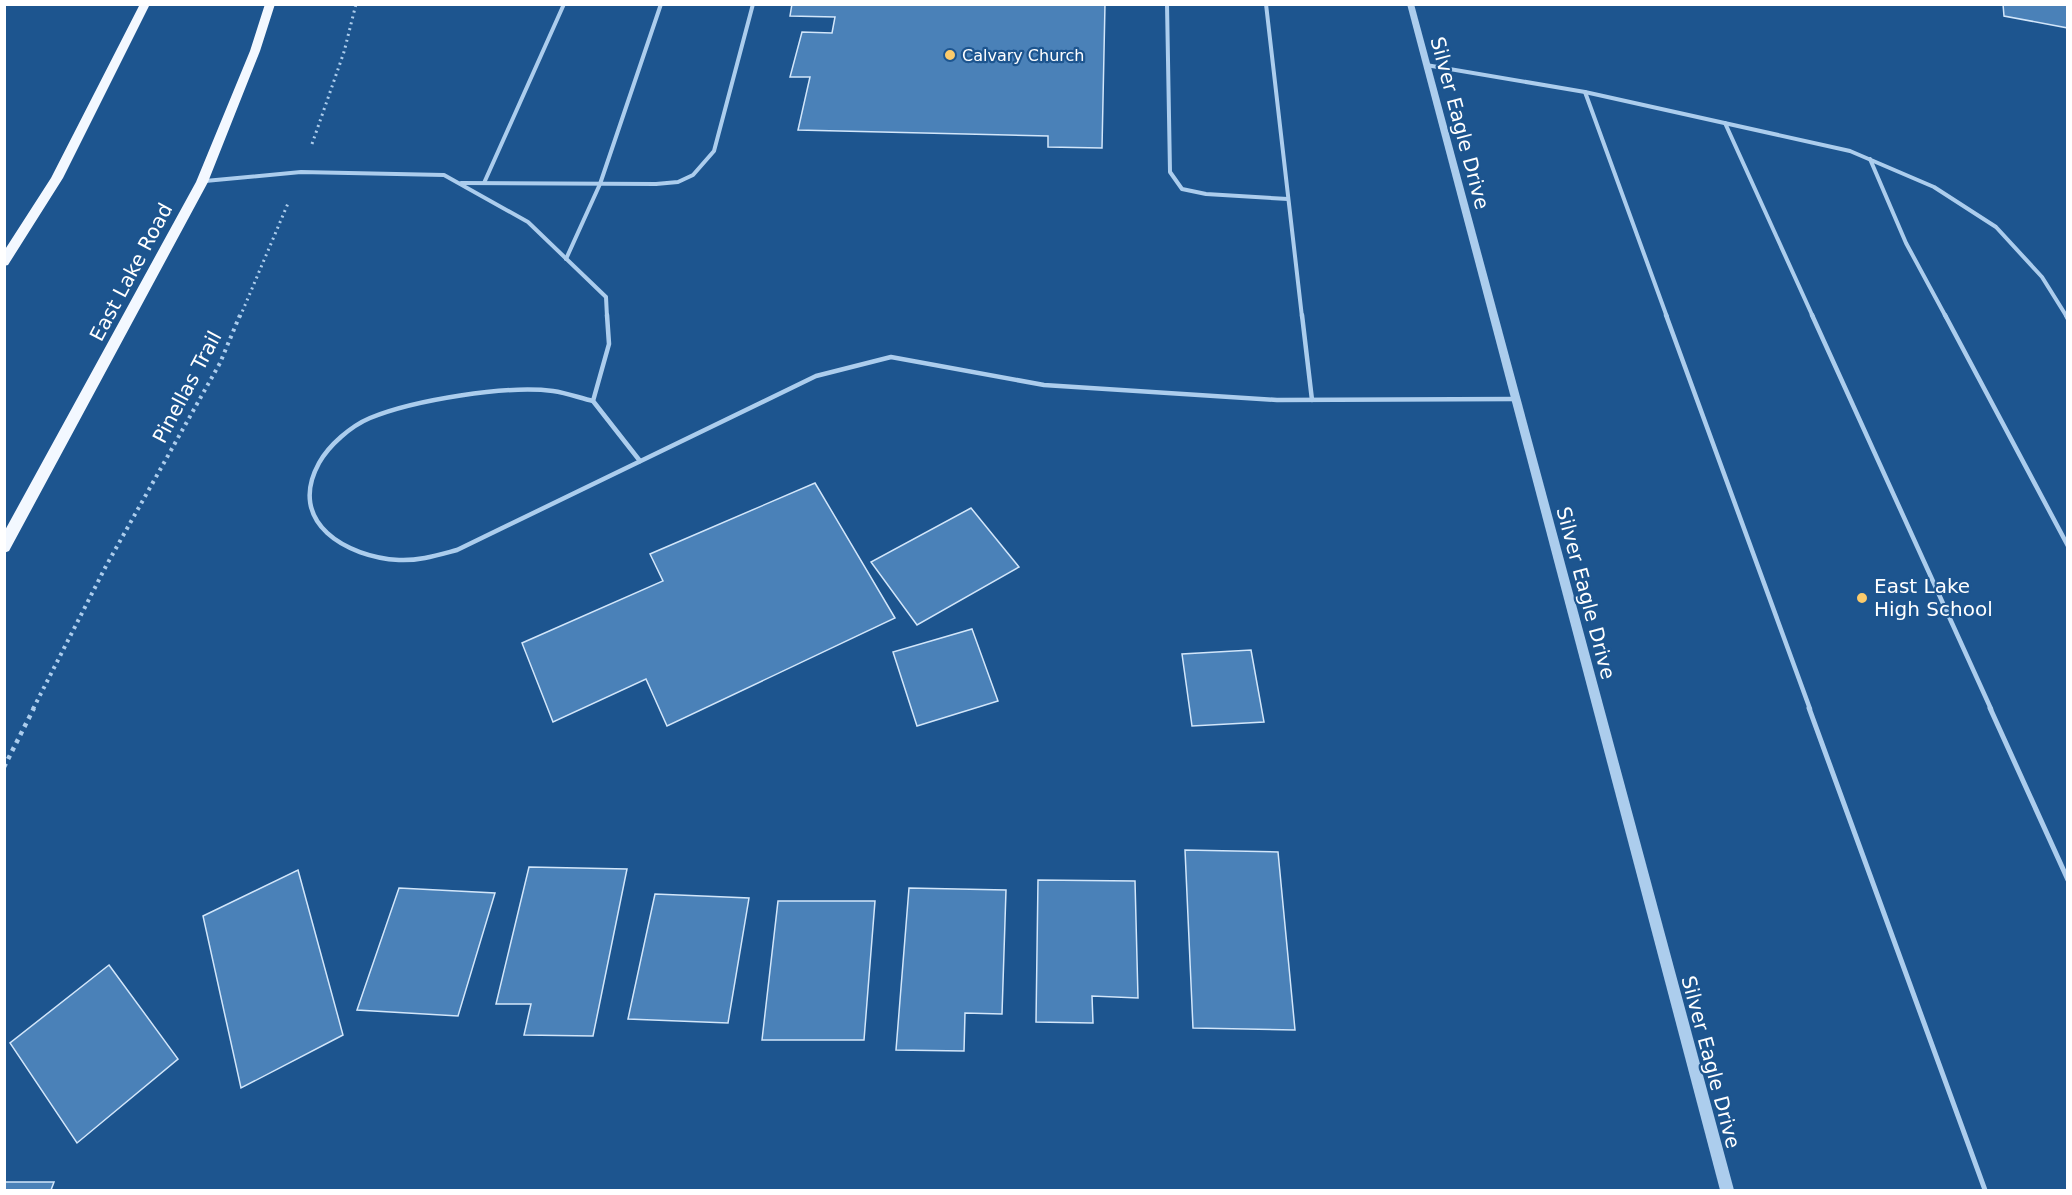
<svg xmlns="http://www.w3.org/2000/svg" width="2072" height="1195" viewBox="0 0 2072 1195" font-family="'DejaVu Sans',sans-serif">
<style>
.building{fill:#4a81b8;stroke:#d2e6fa;stroke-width:1.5}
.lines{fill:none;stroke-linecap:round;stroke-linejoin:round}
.path-far2{stroke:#accded;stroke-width:3;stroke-dasharray:2 4;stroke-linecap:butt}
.path-far1{stroke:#accded;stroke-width:4;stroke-dasharray:3 4.5;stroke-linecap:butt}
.path{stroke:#accded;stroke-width:4.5;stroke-dasharray:4 5;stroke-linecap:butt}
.service-far2{stroke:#accded;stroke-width:4}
.service-far1{stroke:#accded;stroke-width:4.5}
.service{stroke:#accded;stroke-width:5}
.tertiary{fill:#accded;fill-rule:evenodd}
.primary{fill:#f3f8ff;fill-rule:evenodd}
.poi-dot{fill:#fccb6b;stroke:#1d558f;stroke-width:2}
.labels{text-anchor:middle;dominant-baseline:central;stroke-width:4.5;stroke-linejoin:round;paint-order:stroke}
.far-poi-label{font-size:16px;fill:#fff;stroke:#1d558f;text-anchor:start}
.street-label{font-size:20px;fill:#fff;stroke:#1d558f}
.poi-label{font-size:20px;fill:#fff;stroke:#1d558f;text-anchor:start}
</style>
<rect width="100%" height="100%" fill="#1d558f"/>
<g class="building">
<polygon points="792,4 1105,4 1102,148 1048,147 1048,136 798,130 810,77 790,77 802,32 832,33 835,17 790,16"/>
<polygon points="2003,4 2068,4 2068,28 2004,16"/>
<polygon points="815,483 895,618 667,726 646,679 553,722 522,643 663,581 650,554"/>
<polygon points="971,508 1019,567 917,625 871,562"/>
<polygon points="972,629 998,701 917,726 893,652"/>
<polygon points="1251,650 1264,722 1192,726 1182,654"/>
<polygon points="1185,850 1278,852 1295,1030 1193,1028"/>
<polygon points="529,867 627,869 593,1036 524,1035 531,1004 496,1004"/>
<polygon points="298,870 343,1035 241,1088 203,916"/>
<polygon points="1038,880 1135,881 1138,998 1092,996 1093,1023 1036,1022"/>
<polygon points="399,888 495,893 458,1016 357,1010"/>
<polygon points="909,888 1006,890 1002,1014 965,1013 964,1051 896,1050"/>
<polygon points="655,894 749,898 728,1023 628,1019"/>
<polygon points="778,901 875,901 864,1040 762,1040"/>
<polygon points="109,965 178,1059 77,1143 10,1043"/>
<polygon points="4,1182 54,1182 51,1190 4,1190"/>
</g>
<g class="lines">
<g class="path-far2">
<polyline points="312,144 344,52 356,4"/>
<polyline points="240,317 289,201"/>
</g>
<polyline class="path-far1" points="33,709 106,566 220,363 240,315"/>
<polyline class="path" points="4,767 34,708"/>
<g class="service-far2">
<polyline points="1167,4 1170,172 1182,189 1206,194 1288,199"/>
<polyline points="1266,4 1302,317"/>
<polyline points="1426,65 1585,92 1850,151 1934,187 1996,227 2042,277 2067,317"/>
<polyline points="1585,92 1667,317"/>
<polyline points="1725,123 1813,317"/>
<polyline points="1870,159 1906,243 1946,317"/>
<polyline points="205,181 301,172 444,175 528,222 606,297 607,317"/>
<polyline points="461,183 656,184 678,182 693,175 714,151 753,4"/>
<polyline points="484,183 564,4"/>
<polyline points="566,259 600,184 661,4"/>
</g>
<g class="service-far1">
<polyline points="607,315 609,344 593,401 640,461"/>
<polyline points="1302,315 1312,400"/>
<polyline points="1666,315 1810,709"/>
<polyline points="1812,315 1991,709"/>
<polyline points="1945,315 2068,546"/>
<polyline points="2066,315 2068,319"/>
<path d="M593,401C580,398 567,393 553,391C506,385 414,400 370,418C351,426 329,445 319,463C286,523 347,557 399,560C419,561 438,555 457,550L816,376L891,357L1044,385L1277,400L1515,399"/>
</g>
<g class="service">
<polyline points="1809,708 1985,1190"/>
<polyline points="1990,708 2068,880"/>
</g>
<polygon class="tertiary" points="1407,4 1414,4 1734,1190 1720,1190"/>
<g class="primary">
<polygon points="140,4 150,4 63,178 8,265 4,266 4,251 51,178"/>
<polygon points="265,4 275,4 260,51 208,182 9,551 4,553 4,532 196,182 250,51"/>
</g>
</g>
<g class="poi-dot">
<circle cx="950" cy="55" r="6"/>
<circle cx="1862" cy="598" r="6"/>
</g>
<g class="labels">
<g class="far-poi-label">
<text x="962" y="55">Calvary Church</text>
</g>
<g class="street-label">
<text transform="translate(1460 123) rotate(75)">Silver Eagle Drive</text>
<text transform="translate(131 272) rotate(-62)">East Lake Road</text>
<text transform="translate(187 387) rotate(-62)">Pinellas Trail</text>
<text transform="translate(1586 593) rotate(75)">Silver Eagle Drive</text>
<text transform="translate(1711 1062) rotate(75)">Silver Eagle Drive</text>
</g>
<g class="poi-label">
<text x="1874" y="586">East Lake<tspan x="1874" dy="23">High School</tspan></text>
</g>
</g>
<rect width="2072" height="1195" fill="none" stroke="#ffffff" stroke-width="12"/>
</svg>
